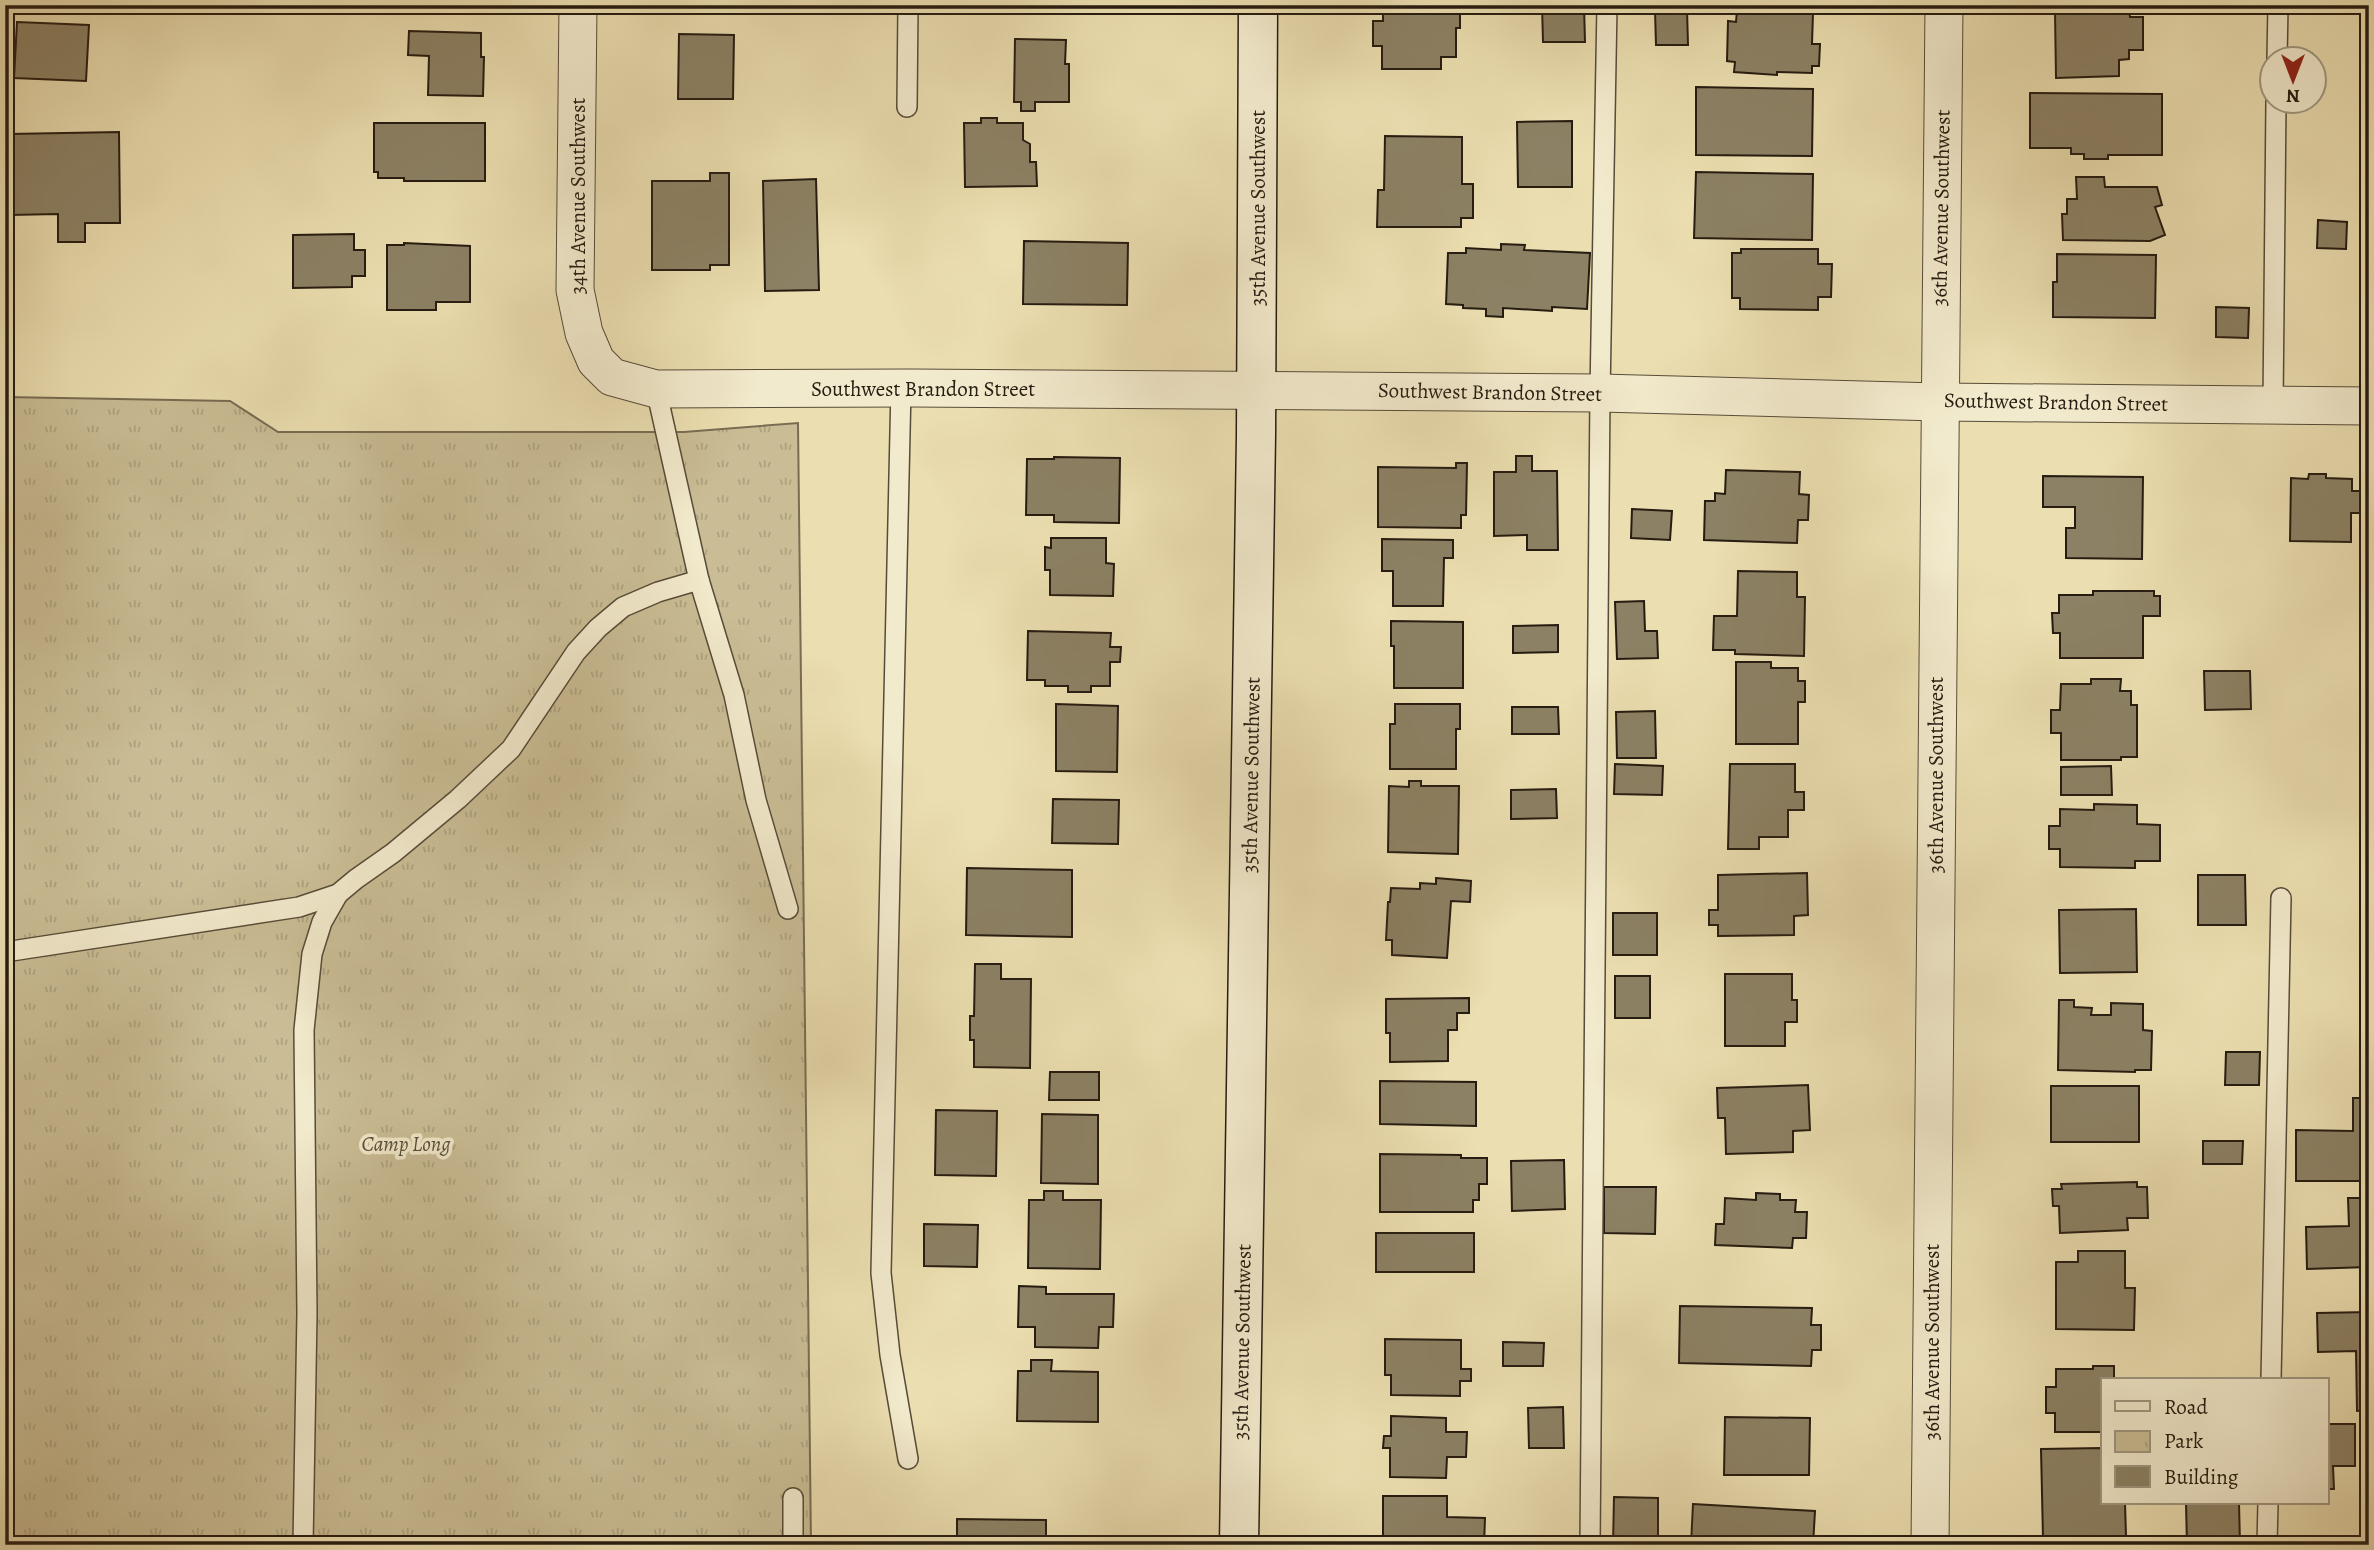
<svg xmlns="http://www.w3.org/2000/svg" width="2374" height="1550" viewBox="0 0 2374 1550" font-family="Alegreya,serif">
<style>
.park{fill:url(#park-tufts);stroke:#786c53;stroke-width:2}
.building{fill:#8c8164;stroke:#261c11;stroke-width:2}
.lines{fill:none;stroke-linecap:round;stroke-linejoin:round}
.service-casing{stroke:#574c39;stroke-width:22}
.minor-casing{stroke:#574c39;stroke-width:39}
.secondary-casing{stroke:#261c11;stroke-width:41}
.service{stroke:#f2eacc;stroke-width:19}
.minor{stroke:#f2eacc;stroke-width:37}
.secondary{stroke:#f2eacc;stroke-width:38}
.labels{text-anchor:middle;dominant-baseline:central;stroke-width:7;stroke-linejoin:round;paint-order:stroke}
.street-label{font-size:21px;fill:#261c11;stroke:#f2eacc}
.park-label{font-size:21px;font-style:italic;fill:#574c39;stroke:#f2eacc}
</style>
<defs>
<pattern id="park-tufts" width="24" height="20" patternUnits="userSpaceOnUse" patternTransform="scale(1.75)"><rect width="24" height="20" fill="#cabd95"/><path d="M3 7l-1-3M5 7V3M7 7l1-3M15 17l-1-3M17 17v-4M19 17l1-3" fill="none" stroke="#ada27f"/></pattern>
</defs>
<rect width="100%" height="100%" fill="#ebdeb0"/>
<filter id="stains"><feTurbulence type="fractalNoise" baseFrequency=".00286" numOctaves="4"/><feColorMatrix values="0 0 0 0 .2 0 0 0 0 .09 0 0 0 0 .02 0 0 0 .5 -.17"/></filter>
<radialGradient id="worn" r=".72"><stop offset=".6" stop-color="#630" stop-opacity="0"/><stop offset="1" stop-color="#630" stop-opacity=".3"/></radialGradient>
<polygon class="park" points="5,397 230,401 278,432 684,432 798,423 811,1545 5,1545"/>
<g class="building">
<rect x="429" y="5" width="51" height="9"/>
<polygon points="686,5 798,5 798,7 784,7 784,12 686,13"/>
<rect x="970" y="5" width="129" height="9"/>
<polygon points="1383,5 1460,5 1460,28 1456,28 1456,57 1441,57 1441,69 1382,69 1382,46 1373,46 1373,21 1383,21"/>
<polygon points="1542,5 1584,5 1585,42 1543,42"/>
<polygon points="1687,9 1688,45 1656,45 1655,10"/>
<polygon points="1737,10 1813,13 1812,44 1820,44 1819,66 1812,66 1812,73 1777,72 1777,75 1734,72 1735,62 1727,61 1728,21 1736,22"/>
<polygon points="2129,11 2130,17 2143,17 2143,50 2129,50 2129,59 2119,60 2119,76 2056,78 2055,12"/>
<polygon points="17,22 89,25 86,81 14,78"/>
<polygon points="409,31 481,33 481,57 484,57 483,96 428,95 429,56 408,55"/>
<polygon points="679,34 734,35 733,99 678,99"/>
<polygon points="1015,39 1066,40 1065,64 1069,64 1069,102 1035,102 1035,111 1021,111 1021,102 1014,102"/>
<polygon points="1696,87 1813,89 1812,156 1696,155"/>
<polygon points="2030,93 2162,94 2162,155 2108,155 2108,159 2084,159 2084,154 2071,154 2071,148 2030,148"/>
<polygon points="981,118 997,118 997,123 1023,123 1023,140 1030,144 1030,162 1036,162 1037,186 965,187 964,123 981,123"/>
<polygon points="1572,121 1572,187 1518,187 1517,122"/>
<polygon points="374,123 485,123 485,181 404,181 404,178 378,178 378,172 374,172"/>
<polygon points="119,132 120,223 85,223 85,242 58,242 58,214 10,215 9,134"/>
<polygon points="1385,136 1462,137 1462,184 1473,184 1473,218 1461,218 1461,227 1377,227 1378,190 1384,190"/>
<polygon points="1696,172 1813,174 1812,240 1694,238"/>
<polygon points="710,173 729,173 729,265 710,265 710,270 652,270 652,181 710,181"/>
<polygon points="2076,177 2104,177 2105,187 2157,187 2162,205 2155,207 2165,235 2150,241 2063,240 2062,214 2067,214 2067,199 2077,199"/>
<polygon points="816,179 819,290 765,291 763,181"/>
<polygon points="2318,220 2347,222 2346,249 2317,248"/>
<polygon points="354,234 354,250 365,250 365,276 352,276 352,287 293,288 293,235"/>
<polygon points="1024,241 1128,243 1127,305 1023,304"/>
<polygon points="404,243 470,246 470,302 436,302 436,310 387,310 387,245 404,245"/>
<polygon points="1501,244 1525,245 1524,250 1590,253 1587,309 1552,307 1552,311 1503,308 1503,317 1486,316 1486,309 1463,308 1463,305 1446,304 1448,253 1466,253 1466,248 1501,250"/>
<polygon points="1741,249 1818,249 1818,264 1832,264 1831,297 1818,297 1818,310 1740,309 1740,298 1732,298 1732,253 1741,253"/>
<polygon points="2057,254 2156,255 2155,318 2053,317 2053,282 2057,282"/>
<polygon points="2216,307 2249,308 2248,338 2216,337"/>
<polygon points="1516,456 1532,456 1532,471 1557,471 1558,550 1527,550 1527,535 1494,536 1494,472 1516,472"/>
<polygon points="1054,457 1120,458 1119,523 1054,522 1054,515 1026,515 1027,459 1054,459"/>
<polygon points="1456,463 1467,463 1466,515 1461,515 1461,528 1378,527 1378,467 1456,468"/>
<polygon points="1726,470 1800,472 1799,494 1809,495 1808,520 1798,520 1797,543 1704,540 1705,501 1715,501 1715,493 1725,494"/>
<polygon points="2309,474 2326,474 2326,478 2352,479 2352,491 2365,491 2365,513 2351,513 2351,542 2290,541 2291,478 2308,479"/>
<polygon points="2043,476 2143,477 2142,559 2066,558 2066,528 2075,528 2075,507 2043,507"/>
<polygon points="1632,509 1672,511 1670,540 1631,538"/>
<polygon points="1051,538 1106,538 1106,563 1114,564 1113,596 1050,595 1050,570 1045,570 1045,547 1051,548"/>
<polygon points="1382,539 1453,540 1453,558 1444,558 1443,606 1393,606 1393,571 1382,571"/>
<polygon points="1738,571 1797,572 1797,597 1805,597 1804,656 1735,654 1735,650 1713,650 1714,616 1737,616"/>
<polygon points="2093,591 2154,591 2154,596 2160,596 2160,616 2143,616 2143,658 2060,658 2060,633 2053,633 2052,613 2059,613 2059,595 2093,595"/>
<polygon points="1644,601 1645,631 1657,631 1658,658 1617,659 1615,602"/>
<polygon points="1391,621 1463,622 1463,688 1394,688 1394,646 1391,646"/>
<polygon points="1558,625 1558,652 1513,653 1513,626"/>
<polygon points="1028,631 1111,633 1110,647 1121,647 1120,662 1110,662 1110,686 1091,686 1091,692 1068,692 1068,686 1045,686 1045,680 1027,680"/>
<polygon points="1736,662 1771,662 1771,668 1798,668 1798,681 1805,681 1805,702 1798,702 1798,744 1736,744"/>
<polygon points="2204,671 2250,671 2251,709 2205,710"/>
<polygon points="2091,679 2121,679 2120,691 2131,691 2131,705 2137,705 2137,757 2121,757 2121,760 2061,760 2061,733 2051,733 2051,710 2060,710 2061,684 2091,684"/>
<polygon points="1056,704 1118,706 1117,772 1056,771"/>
<polygon points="1395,704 1460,704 1460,729 1456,729 1456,769 1390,769 1390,724 1395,724"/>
<polygon points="1512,707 1558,707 1559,734 1512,734"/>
<polygon points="1655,711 1656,758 1617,758 1616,712"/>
<polygon points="1615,764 1663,766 1662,795 1614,794"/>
<polygon points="1730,764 1795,764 1795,792 1804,792 1804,810 1788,810 1788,837 1759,837 1759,849 1728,849"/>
<polygon points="2111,766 2112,795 2061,795 2061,767"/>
<polygon points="1409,781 1421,781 1421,786 1459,786 1458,854 1388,852 1389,786 1409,787"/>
<polygon points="1556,789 1557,818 1511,819 1511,790"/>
<polygon points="1053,799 1119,800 1118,844 1052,843"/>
<polygon points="2094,804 2137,805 2137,824 2160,825 2160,861 2135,861 2135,868 2060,867 2060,849 2049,849 2049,826 2060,826 2060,809 2094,810"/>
<polygon points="967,868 1072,870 1072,937 966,935"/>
<polygon points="1807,873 1808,915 1794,916 1794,935 1718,936 1718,925 1709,925 1709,910 1718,910 1718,875"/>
<polygon points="2198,875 2245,875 2246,925 2198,925"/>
<polygon points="1436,878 1471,881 1470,902 1451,901 1447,958 1392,955 1392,940 1386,940 1388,902 1390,902 1391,888 1420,889 1420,883 1436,884"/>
<polygon points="2136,909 2137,972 2060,973 2059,910"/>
<rect x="1613" y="913" width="44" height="42"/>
<polygon points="975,964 1001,964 1001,979 1031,979 1030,1068 974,1067 974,1040 970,1040 970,1016 974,1016"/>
<polygon points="1725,974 1792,974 1792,1000 1797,1000 1797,1022 1785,1022 1785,1046 1725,1046"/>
<rect x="1615" y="976" width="35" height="42"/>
<polygon points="1469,998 1469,1013 1457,1013 1457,1030 1448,1030 1448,1061 1390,1062 1390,1033 1386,1033 1386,999"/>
<polygon points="2059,1000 2074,1000 2074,1007 2092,1008 2091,1015 2111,1015 2111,1003 2143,1004 2143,1030 2152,1031 2151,1070 2135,1070 2135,1072 2058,1070"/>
<polygon points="2226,1052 2260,1052 2259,1085 2225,1085"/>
<polygon points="1050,1072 1099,1072 1099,1100 1049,1100"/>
<polygon points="1380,1081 1476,1082 1476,1126 1380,1124"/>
<polygon points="1808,1085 1810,1130 1793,1131 1793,1152 1726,1154 1725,1118 1718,1118 1717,1088"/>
<rect x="2051" y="1086" width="88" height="56"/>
<polygon points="2353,1098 2369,1098 2369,1181 2296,1181 2296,1130 2353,1131"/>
<polygon points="936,1110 997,1111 996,1176 935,1175"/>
<polygon points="1042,1114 1098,1115 1098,1184 1041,1183"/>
<polygon points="2203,1141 2243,1141 2242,1164 2203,1164"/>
<polygon points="1380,1154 1461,1155 1461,1158 1487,1158 1487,1184 1479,1184 1479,1200 1473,1200 1473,1212 1380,1212"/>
<polygon points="1564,1160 1565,1209 1512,1211 1511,1161"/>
<polygon points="2137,1182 2137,1187 2147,1187 2148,1218 2127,1218 2128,1230 2060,1233 2059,1206 2053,1206 2052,1189 2062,1189 2061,1184"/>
<polygon points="1604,1187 1656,1187 1655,1234 1604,1233"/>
<polygon points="1044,1191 1063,1191 1063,1200 1101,1200 1100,1269 1028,1268 1029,1200 1044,1200"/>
<polygon points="1756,1193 1780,1194 1780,1200 1796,1200 1795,1212 1807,1212 1806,1238 1793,1238 1792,1248 1715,1245 1716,1224 1724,1224 1725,1198 1756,1200"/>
<polygon points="2348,1198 2369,1198 2369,1267 2307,1269 2306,1227 2349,1226"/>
<polygon points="924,1224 978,1225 977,1267 924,1266"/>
<rect x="1376" y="1233" width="98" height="39"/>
<polygon points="2078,1251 2125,1251 2125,1288 2135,1288 2134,1330 2056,1329 2056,1262 2078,1262"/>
<polygon points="1019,1286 1046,1287 1046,1294 1114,1294 1113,1327 1099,1327 1098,1348 1035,1347 1035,1327 1018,1327"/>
<polygon points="1680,1306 1812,1308 1811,1325 1821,1325 1821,1350 1812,1350 1811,1366 1679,1363"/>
<polygon points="2369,1312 2369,1410 2357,1411 2356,1351 2318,1352 2317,1313"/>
<polygon points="1385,1339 1461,1340 1461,1369 1471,1369 1471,1381 1460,1381 1460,1396 1391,1395 1391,1375 1385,1375"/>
<polygon points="1503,1342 1544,1343 1543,1366 1503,1366"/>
<polygon points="1031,1360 1052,1360 1051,1371 1098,1372 1098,1422 1017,1421 1018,1371 1031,1371"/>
<polygon points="2093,1366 2114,1366 2114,1380 2103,1380 2103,1432 2055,1432 2055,1413 2046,1413 2046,1387 2056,1387 2056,1369 2093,1369"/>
<polygon points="1563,1407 1564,1448 1529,1448 1528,1408"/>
<polygon points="1391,1416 1446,1418 1446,1432 1467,1432 1466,1457 1447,1457 1446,1478 1390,1477 1390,1448 1383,1448 1384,1436 1391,1436"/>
<polygon points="1725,1417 1810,1418 1809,1475 1724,1475"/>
<polygon points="2327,1424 2355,1424 2355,1466 2333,1466 2334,1489 2327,1489"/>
<polygon points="2101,1448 2103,1503 2125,1503 2126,1536 2043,1538 2041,1449"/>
<polygon points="2362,1490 2369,1490 2369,1535 2363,1535"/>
<polygon points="1383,1496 1447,1496 1447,1517 1485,1518 1484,1545 1383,1545"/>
<polygon points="1614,1497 1658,1498 1658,1545 1613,1545"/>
<polygon points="2186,1503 2239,1503 2240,1545 2187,1545"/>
<polygon points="1693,1504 1815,1511 1813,1545 1691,1545"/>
<polygon points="957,1519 1046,1520 1046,1539 1124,1540 1124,1545 957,1545"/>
</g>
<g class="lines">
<g class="service-casing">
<g id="service">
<polyline points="2277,60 2278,5"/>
<polyline points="907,107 908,5"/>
<polyline points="901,388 881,1273 890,1355 908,1459"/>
<polyline points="656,389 699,580"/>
<polyline points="2273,405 2276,102"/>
<polyline points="5,952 299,907 338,894 356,879 393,853 458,799 511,749 576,652 598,628 623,607 658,592 699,580 734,695 756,800 788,909"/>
<polyline points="2271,1380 2281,898"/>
<polyline points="303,1545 307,1313 304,1030 312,954 322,922 338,894"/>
<polyline points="793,1545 793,1498"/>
<polyline points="1590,1545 1600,393 1607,5"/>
<polyline points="2267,1545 2268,1503"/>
</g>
</g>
<g class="minor-casing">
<g id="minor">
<polyline points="578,5 575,290 584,333 596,361 612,377 656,389 911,388 1600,393 1939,402 2369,406"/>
<polyline points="1930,1545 1944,5"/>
</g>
</g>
<g class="secondary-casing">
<polyline id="secondary" points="1239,1545 1256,435 1258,5"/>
</g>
<use href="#service" class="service"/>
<use href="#minor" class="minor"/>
<use href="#secondary" class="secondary"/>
</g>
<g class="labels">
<g class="street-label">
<text transform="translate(578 196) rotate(-90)">34th Avenue Southwest</text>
<text transform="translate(1258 208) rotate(-90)">35th Avenue Southwest</text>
<text transform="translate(1941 208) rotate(-89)">36th Avenue Southwest</text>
<text x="923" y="389">Southwest Brandon Street</text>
<text transform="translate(1490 392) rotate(1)">Southwest Brandon Street</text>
<text transform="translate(2056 402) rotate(1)">Southwest Brandon Street</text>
<text transform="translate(1251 775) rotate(-89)">35th Avenue Southwest</text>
<text transform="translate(1936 775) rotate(-90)">36th Avenue Southwest</text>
<text transform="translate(1242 1342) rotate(-89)">35th Avenue Southwest</text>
<text transform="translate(1932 1342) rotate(-90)">36th Avenue Southwest</text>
</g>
<g class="park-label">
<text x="406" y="1144">Camp Long</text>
</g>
</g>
<rect width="2374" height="1550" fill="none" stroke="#ebdeb0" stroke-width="28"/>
<rect x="7" y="7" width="2360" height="1536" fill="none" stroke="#261c11" stroke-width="3.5"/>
<rect x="14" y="14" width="2346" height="1522" fill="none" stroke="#261c11" stroke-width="2"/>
<rect x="2101" y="1378" width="228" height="126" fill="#f2eacc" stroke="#a09881" stroke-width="2"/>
<rect x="2115" y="1401" width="35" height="10" fill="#f2eacc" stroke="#a09881" stroke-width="2"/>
<text x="2164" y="1414" font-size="21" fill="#261c11">Road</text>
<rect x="2115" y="1431" width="35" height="21" fill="url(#park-tufts)" stroke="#a09881" stroke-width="2"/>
<text x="2164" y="1448" font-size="21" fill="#261c11">Park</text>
<rect x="2115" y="1466" width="35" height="21" fill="#8c8164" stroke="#a09881" stroke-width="2"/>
<text x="2164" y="1484" font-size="21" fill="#261c11">Building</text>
<g transform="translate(2293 80) rotate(180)"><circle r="33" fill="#f2eacc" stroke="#a09881" stroke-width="2"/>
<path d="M0-5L12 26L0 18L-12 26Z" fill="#8f2418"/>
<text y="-10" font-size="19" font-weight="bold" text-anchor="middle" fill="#261c11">N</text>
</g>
<rect width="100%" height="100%" filter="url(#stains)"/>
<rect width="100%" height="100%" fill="url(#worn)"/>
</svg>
